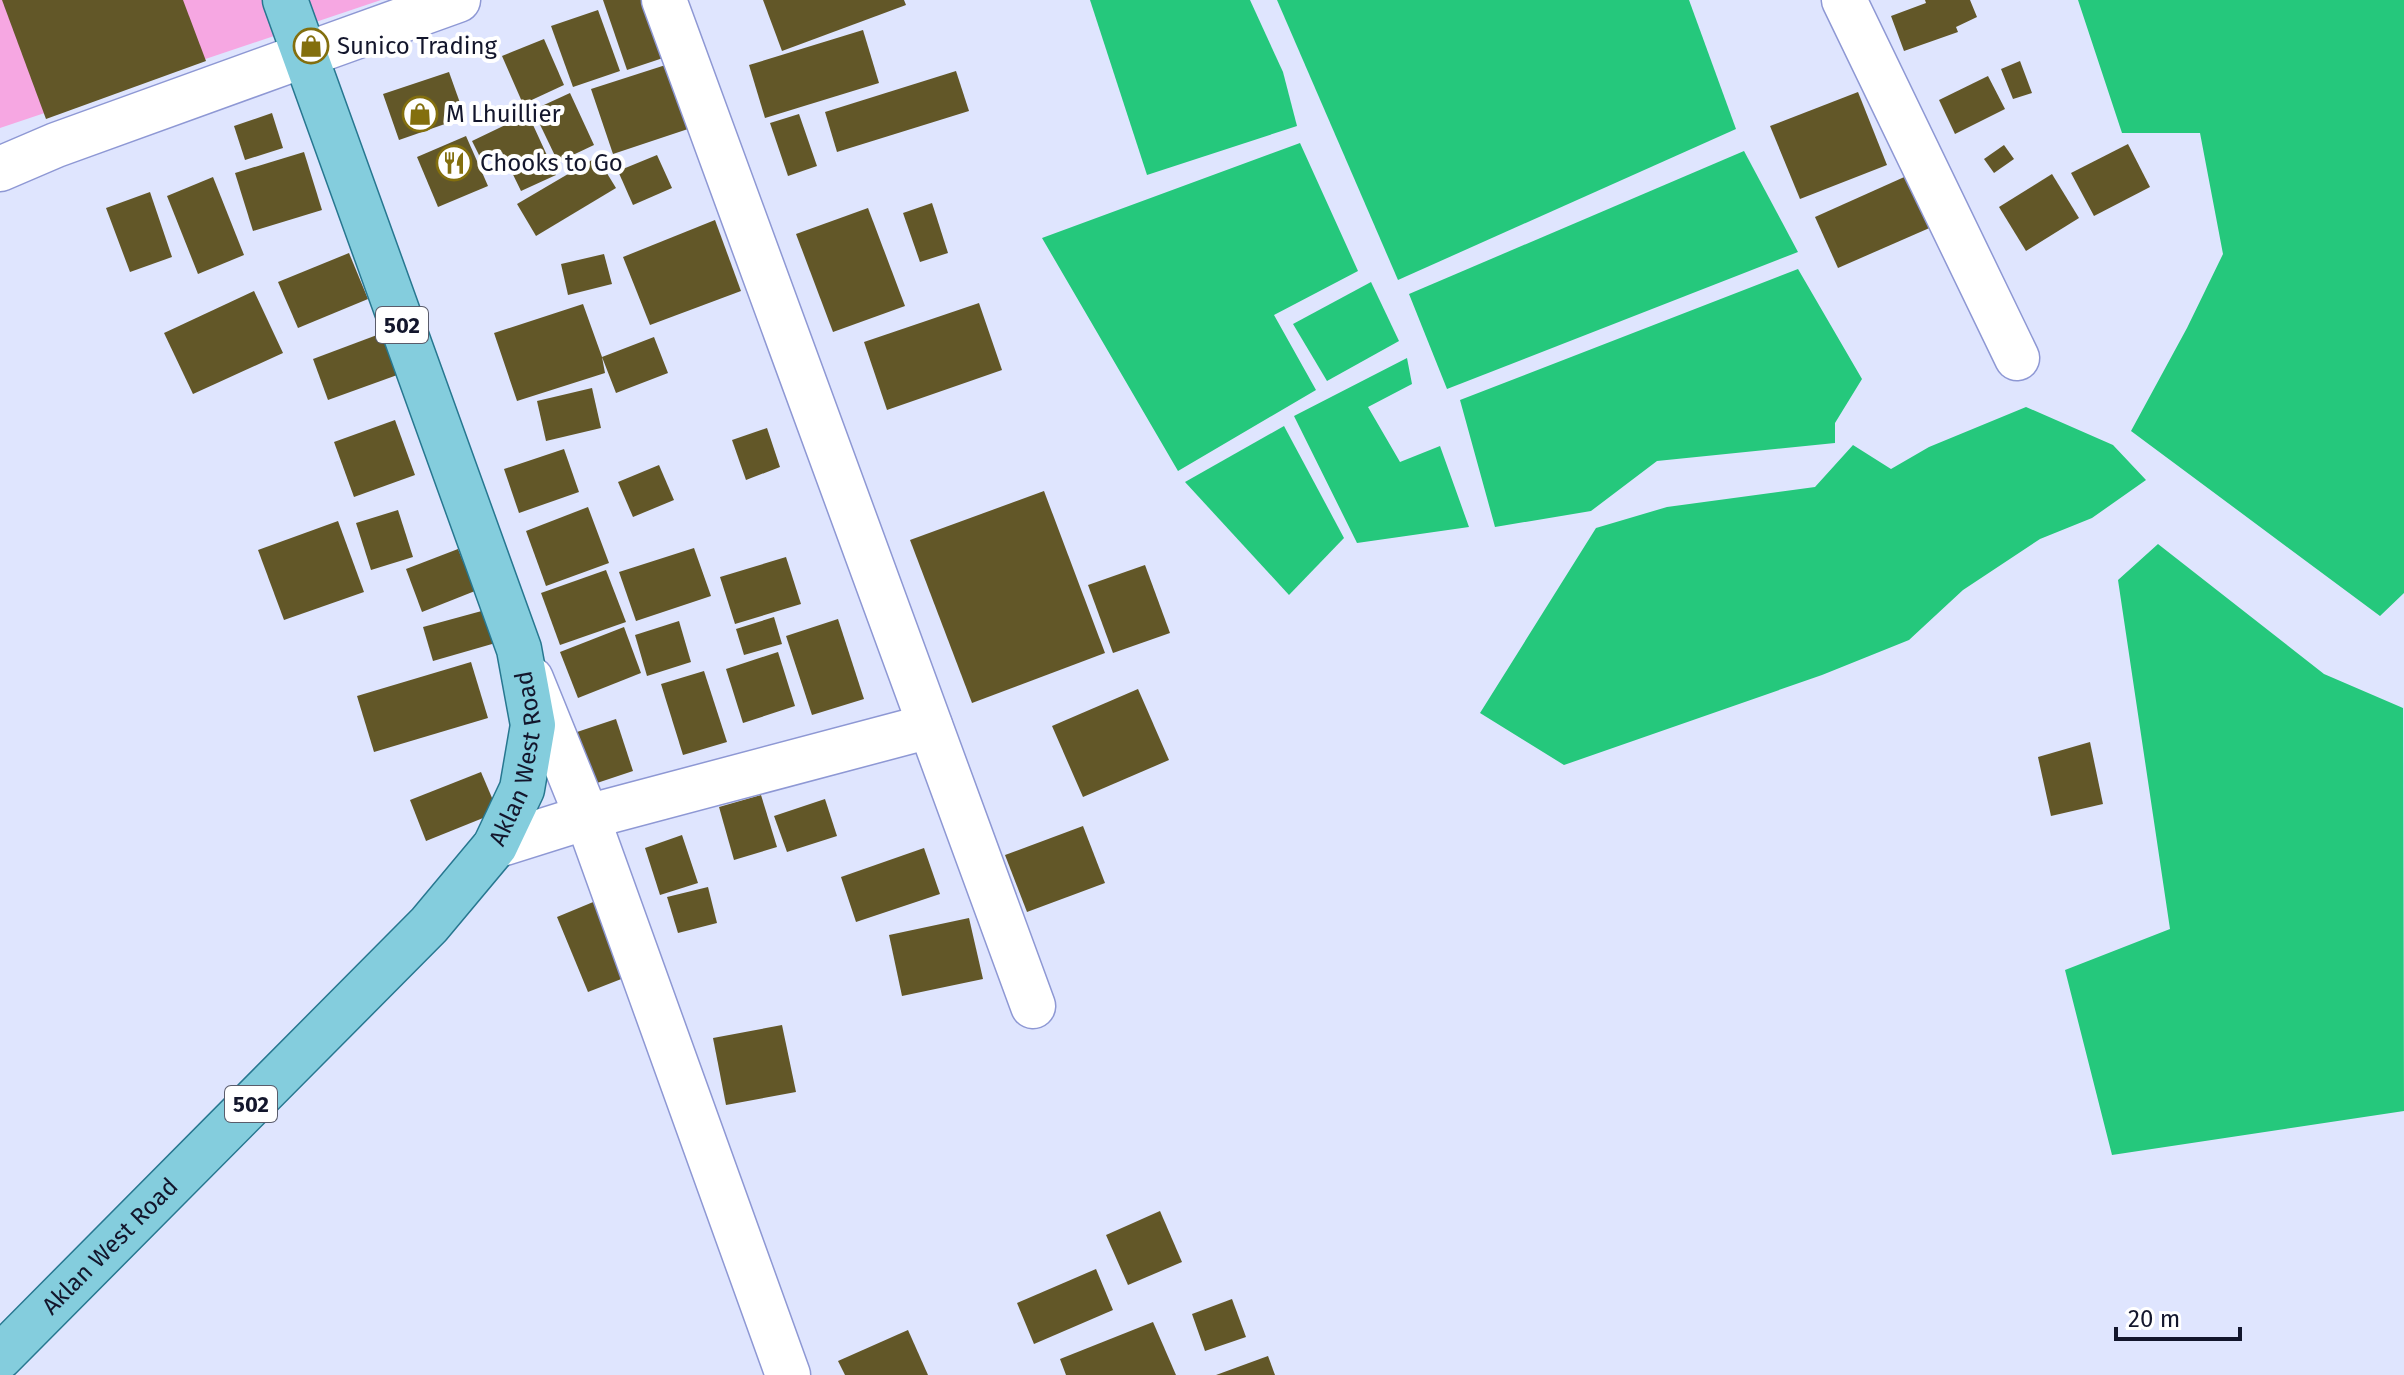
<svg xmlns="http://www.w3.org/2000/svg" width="2404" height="1375" viewBox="0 0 2404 1375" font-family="'Fira Sans',sans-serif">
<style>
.green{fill:#f6a7e2}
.water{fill:#25c87c}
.building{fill:#625728}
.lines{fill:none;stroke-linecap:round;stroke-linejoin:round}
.minor-casing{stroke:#8e98d4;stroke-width:47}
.tertiary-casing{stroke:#8e98d4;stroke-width:47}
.primary-casing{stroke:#277790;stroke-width:47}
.minor{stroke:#fff;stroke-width:44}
.tertiary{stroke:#fff;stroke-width:44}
.primary{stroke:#84cddd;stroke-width:44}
.labels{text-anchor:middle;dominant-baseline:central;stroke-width:8;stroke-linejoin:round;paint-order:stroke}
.shield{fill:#fff;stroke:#5a5c6b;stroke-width:2}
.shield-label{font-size:22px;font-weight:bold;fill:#13162c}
.poi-label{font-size:24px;fill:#13162c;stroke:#fff;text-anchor:start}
.street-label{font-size:24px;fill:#13162c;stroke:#fff}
</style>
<rect width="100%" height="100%" fill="#dfe5fe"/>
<polygon class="green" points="0,0 381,0 0,128"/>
<g class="water">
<polygon points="1090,0 1250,0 1283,72 1297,126 1147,175"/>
<polygon points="1277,0 1689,0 1736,129 1398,280"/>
<polygon points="2078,0 2404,0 2404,593 2380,616 2131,431 2187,328 2223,254 2200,133 2122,133"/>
<polygon points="1300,143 1358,271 1274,315 1316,390 1178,471 1042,238"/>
<polygon points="1744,151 1798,252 1447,389 1409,294"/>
<polygon points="1798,269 1862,379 1835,423 1835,443 1657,461 1591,511 1495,527 1460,400"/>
<polygon points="1371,282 1399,341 1327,381 1293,324"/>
<polygon points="1407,358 1412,384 1368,407 1400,462 1440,446 1469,527 1357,543 1294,416"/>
<polygon points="2026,407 2113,445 2146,480 2092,518 2040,539 1963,590 1909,640 1822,675 1564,765 1480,713 1596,528 1667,507 1815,487 1853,445 1891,469 1929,447"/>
<polygon points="1284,426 1344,538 1289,595 1185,482"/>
<polygon points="2158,544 2324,674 2403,708 2404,1111 2112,1155 2065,970 2170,929 2118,580"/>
</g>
<g class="building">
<polygon points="2,0 183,0 206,61 46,119"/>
<polygon points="603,0 657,0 675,54 627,70"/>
<polygon points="763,0 904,0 906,5 782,51"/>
<polygon points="1925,0 1970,0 1977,17 1956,27 1958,32 1904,51 1891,16 1926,3"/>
<polygon points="598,10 620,71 573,87 551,26"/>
<polygon points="863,30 879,83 765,118 749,65"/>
<polygon points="544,39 564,85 523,104 502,56"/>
<polygon points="678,61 700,125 613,154 591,89"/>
<polygon points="2020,61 2032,93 2013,99 2001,69"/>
<polygon points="956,71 969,111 837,152 825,112"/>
<polygon points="449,72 465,117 399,140 383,94"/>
<polygon points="1988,76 2005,109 1955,134 1939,100"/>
<polygon points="1858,92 1887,165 1800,199 1770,126"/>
<polygon points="570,93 594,145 558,162 533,110"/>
<polygon points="272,113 283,148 245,160 234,126"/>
<polygon points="528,114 556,175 521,191 502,152 482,161 472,141"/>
<polygon points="799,114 817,166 788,176 770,123"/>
<polygon points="466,136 488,186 438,207 417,157"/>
<polygon points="2128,144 2150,187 2094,216 2071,173"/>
<polygon points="2004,145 2014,159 1994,173 1984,159"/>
<polygon points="304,152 322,210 253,231 235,173"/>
<polygon points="657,155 672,188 633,205 618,171"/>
<polygon points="597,157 616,188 536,236 517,204"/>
<polygon points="1911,174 1934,226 1838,268 1815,217"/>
<polygon points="2052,174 2079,218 2026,251 1999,207"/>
<polygon points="213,177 244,255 198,274 167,196"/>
<polygon points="150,192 172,257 130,272 106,208"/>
<polygon points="932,203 948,253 920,262 903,213"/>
<polygon points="868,208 905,306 833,332 796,234"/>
<polygon points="715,220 741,291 650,325 623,257"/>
<polygon points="349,253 368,299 298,328 278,282"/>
<polygon points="604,254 612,284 568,295 561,264"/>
<polygon points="254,291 283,353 193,394 164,333"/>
<polygon points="979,303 1002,370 887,410 864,342"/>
<polygon points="583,304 602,357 654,337 668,373 616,393 602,357 605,373 517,401 494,333"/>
<polygon points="385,332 400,374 328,400 313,359"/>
<polygon points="592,388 601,428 546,441 537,401"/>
<polygon points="395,420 415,475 354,497 334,442"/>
<polygon points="767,428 780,467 746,480 732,440"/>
<polygon points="564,449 579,492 519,513 504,469"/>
<polygon points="659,465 674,500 633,517 618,482"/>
<polygon points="1044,491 1105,653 972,703 910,540"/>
<polygon points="588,507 609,563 546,586 526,531"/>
<polygon points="398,510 413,557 371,570 356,523"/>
<polygon points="338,521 364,592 284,620 258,550"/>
<polygon points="694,548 711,596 636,621 619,572"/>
<polygon points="458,549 475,591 422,612 406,569"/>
<polygon points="786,557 801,604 735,624 720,577"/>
<polygon points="1145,565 1170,633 1113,653 1088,585"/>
<polygon points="606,570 626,622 560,645 541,593"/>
<polygon points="489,609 499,642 433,661 423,627"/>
<polygon points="774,617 782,644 744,655 736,629"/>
<polygon points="838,619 864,699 812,715 786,636"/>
<polygon points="679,621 691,662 647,676 635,635"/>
<polygon points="624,627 641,673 578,698 560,652"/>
<polygon points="778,652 795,706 743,723 726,669"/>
<polygon points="471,662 488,718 374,752 357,696"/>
<polygon points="704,671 727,742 683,755 661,684"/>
<polygon points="1138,689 1169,760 1083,797 1052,726"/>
<polygon points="616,719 633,771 588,786 571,734"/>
<polygon points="2090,742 2103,804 2051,816 2038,757"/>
<polygon points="481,772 498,812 426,841 410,800"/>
<polygon points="761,795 777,847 734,860 719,807"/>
<polygon points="825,799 837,836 787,852 774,816"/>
<polygon points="1083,826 1105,883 1027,912 1005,855"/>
<polygon points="682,835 698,883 660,895 645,848"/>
<polygon points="924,848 940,894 856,922 841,877"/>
<polygon points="708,887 717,923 678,933 667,897"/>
<polygon points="598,900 629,976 588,992 557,917"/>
<polygon points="969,918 983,979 902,996 889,935"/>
<polygon points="782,1025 796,1092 726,1105 713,1038"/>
<polygon points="1160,1211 1182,1262 1128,1285 1106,1235"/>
<polygon points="1096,1269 1113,1310 1034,1344 1017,1303"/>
<polygon points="1232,1299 1246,1337 1205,1351 1192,1314"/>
<polygon points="1153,1322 1176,1375 1066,1375 1060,1359"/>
<polygon points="908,1330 928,1375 845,1375 838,1361"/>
<polygon points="1268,1356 1275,1375 1216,1375"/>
</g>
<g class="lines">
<g class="minor-casing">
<g id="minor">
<polyline points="664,0 1033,1006"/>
<polyline points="1844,0 2017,358"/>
<polyline points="305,55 458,0"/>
<polyline points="495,846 587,817 930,726"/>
</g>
</g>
<g class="tertiary-casing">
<g id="tertiary">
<polyline points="0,169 56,145 305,55"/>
<polyline points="531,679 587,817 788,1375"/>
</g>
</g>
<g class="primary-casing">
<g id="primary">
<path id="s1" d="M0,1357L429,925L495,846L522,789L533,725L519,649L285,0"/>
</g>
</g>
<use href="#minor" class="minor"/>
<use href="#tertiary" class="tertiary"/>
<use href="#primary" class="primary"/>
</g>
<defs>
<g id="shop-ring" transform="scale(1.8)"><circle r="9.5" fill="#fff" stroke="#836f0e" stroke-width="1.5"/><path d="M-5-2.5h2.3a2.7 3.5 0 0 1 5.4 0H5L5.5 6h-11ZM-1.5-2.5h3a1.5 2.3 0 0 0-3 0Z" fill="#836f0e"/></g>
<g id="restaurant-ring" transform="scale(1.8)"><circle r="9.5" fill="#fff" stroke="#836f0e" stroke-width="1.5"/><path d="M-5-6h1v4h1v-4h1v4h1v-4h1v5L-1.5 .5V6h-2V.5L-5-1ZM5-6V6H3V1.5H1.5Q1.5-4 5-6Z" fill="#836f0e"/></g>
</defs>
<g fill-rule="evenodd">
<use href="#shop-ring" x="311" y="46"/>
<use href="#shop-ring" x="420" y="114"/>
<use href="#restaurant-ring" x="454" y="163"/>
</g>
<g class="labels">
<g class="shield">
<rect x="376" y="307" width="52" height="36" rx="6"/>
<rect x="225" y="1086" width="52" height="36" rx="6"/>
</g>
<g class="shield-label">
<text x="402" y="325">502</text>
<text x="251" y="1104">502</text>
</g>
<g class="poi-label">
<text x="337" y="46">Sunico Trading</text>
<text x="446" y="114">M Lhuillier</text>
<text x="480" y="163">Chooks to Go</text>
</g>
<g class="street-label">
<text stroke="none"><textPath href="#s1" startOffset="804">Aklan West Road</textPath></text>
<text stroke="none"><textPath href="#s1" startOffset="156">Aklan West Road</textPath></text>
</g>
</g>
<path d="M2116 1327v12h124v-12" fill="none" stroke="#13162c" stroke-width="4"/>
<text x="2128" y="1327" font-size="24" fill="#13162c" stroke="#ffffff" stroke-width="6" paint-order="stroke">20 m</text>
</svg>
